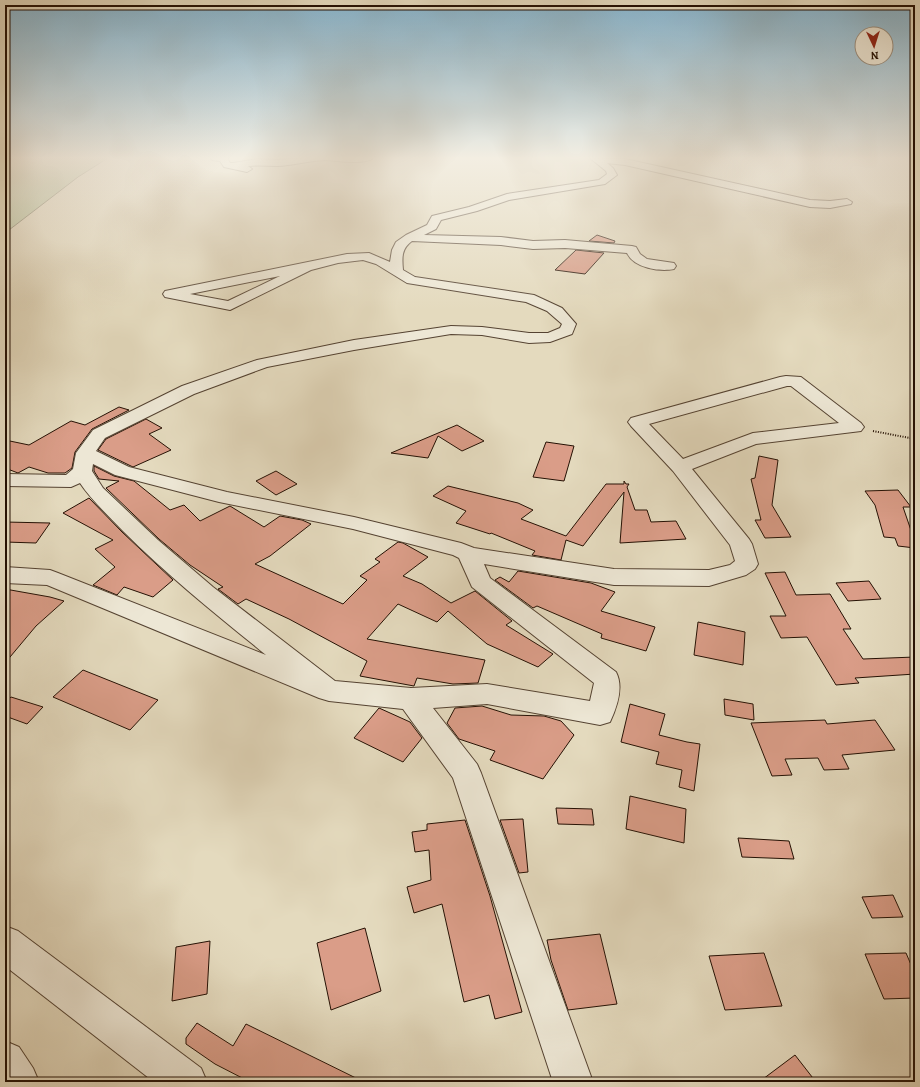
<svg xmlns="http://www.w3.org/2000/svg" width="920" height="1087" viewBox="0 0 920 1087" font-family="Alegreya,serif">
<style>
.green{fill:#b0c094;stroke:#6a684c}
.building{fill:#da9d88;stroke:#251104}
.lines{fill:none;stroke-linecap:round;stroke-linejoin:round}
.minor-casing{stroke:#554332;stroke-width:2}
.path{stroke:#251104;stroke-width:2;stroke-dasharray:1 1.5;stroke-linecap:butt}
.minor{fill:#ede7d5;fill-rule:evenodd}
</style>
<rect width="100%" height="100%" fill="#e4dabe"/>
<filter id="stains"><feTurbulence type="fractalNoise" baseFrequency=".005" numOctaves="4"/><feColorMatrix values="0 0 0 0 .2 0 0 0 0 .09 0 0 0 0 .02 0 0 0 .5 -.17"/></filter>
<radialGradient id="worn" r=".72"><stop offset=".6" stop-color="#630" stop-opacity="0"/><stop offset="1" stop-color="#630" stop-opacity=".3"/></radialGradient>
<polygon class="green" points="5,158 108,158 78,177 9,230 5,231"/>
<g class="building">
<polygon points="597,235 615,241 614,243 589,241"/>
<polygon points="576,250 604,253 585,274 555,270"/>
<polygon points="119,407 129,410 92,429 75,452 72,468 65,473 48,473 29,467 18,473 5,468 5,440 29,445 71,421 85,425"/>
<polygon points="146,419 162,428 149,434 171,450 133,467 98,450 106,439"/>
<polygon points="457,425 484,441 462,451 438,436 428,458 391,453"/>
<polygon points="546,442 574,446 564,481 533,477"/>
<polygon points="759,456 778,460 772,505 791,537 765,538 755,520 761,520 751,479 755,478"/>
<polygon points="94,466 114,476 134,481 170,510 184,505 200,521 230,506 264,527 280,516 302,520 311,524 270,556 255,564 343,604 367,580 360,576 380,562 375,559 398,542 403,543 428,557 403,576 422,584 451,603 475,591 512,621 506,625 553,654 538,667 487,644 448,611 437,622 398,604 367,639 485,660 478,683 453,684 417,678 414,686 360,676 367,661 289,619 246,599 238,604 218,589 223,587 190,565 159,539 106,488 119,481 99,479 94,471"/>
<polygon points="276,471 297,484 276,495 256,481"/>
<polygon points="624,481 626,484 629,484 627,487 635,510 647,510 651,522 676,521 686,539 620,543 624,492 583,546 566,540 561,560 532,555 535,551 491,533 490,534 456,523 466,511 433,496 448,486 518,503 533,510 521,519 566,536 606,484 624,484"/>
<polygon points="898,490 911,507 903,507 915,542 915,548 898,546 895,538 884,537 875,505 865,491"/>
<polygon points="89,498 122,532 173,580 153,597 124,587 117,595 93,585 115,567 95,549 113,540 63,513"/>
<polygon points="5,522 50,523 36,543 5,542"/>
<polygon points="518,571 591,583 615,592 601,611 655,627 646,651 601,638 602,634 537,606 533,608 495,580 500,577 509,582"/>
<polygon points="785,572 796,595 830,594 851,629 843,629 863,659 915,657 915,674 855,678 859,683 836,685 807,637 781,638 770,616 786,616 765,573"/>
<polygon points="869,581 881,599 848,601 836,583"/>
<polygon points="5,589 50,597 64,601 36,626 5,663"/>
<polygon points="698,622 745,632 743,665 694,655"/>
<polygon points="83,670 158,700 130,730 53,697"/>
<polygon points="11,697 43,707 27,724 5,716 5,702"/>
<polygon points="724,699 753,704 754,720 725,715"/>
<polygon points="630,704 665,714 659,735 687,742 700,744 694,791 679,787 682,770 656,764 659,752 621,742"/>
<polygon points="482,706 511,715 544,716 561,721 574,735 543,779 490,760 495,751 459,739 447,723 455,708"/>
<polygon points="379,708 410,722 422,738 403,762 354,738"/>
<polygon points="825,720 827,724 875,720 895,750 842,755 849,769 824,770 818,758 785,759 792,775 772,776 751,723"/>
<polygon points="630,796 686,809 684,843 626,829"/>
<polygon points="556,808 592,809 594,825 558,824"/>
<polygon points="523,819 528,872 519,873 500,820"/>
<polygon points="465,820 490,896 522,1012 495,1019 489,995 464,1002 442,904 414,913 407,887 431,880 429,850 415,852 412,832 427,830 427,824"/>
<polygon points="738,838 789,841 794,859 742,857"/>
<polygon points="893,895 903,917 872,918 862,897"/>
<polygon points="365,928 381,991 331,1010 317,943"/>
<polygon points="600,934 617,1004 568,1010 551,960 547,940"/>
<polygon points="210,941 207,994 172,1001 176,947"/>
<polygon points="764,953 782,1006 725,1010 709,956"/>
<polygon points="906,953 915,974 915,998 884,999 865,954"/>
<polygon points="197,1023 233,1046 246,1024 364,1082 250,1082 215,1064 186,1044 186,1038"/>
<polygon points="795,1055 816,1082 759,1082"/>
</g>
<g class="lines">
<g class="minor-casing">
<g id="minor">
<path d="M210,158H227L230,163H233L257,159L278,160L302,158H373C366,165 337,161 327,160C311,160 295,165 278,166C268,166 258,165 248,166L252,169L247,172L224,167L220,161L212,160Z"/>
<path d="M590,158L625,159L810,200L830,201L847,199L852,202L851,204L830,208L810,207L625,165L607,163L613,168L617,175L605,184L509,200L477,211L441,220L436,229L424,235L501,237L533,241L565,240L632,246L636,247L640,254L647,259L674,263L676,266L674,269C660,272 634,268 627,253L565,248L533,249L501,245L412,241C401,249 402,258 403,270L415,277L534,295L562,308L576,324L572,334L550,342L529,343L482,335L451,334L354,350L267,367L194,394L105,438L96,451L129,467L227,492L354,517L461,543L474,548L614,569L709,570L730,565L735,561L730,545L673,471L631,426L628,422L631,418L780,377L786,376L801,377L861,423L864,427L861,431L756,444L692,469L749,539L752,544L758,564L755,569L746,575L709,586L614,585L484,564L490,578L616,672C624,687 617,707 610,722L600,725L487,704L433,708L477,764L481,773L593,1082H553L453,778L403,709L329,701L319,698L47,585L5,583V567L50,570L58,573L266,655C217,615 168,576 123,531C108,515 92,501 80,483L71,487L5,486V474L66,475L73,469L76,453L93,430L182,386L257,360L354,340L451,326L482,327L529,333H548L560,328L562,324L547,311L526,302L407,283L376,264L363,260L338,263L311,270L230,310L165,297L163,294L165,291L170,290L347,254L369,253L390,262L392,250L396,242L406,235L427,225L432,216L469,207L507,194L599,180L607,174L606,171ZM280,276L228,301L190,294ZM787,386H791L839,423L753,433L683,459L649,424ZM93,464L115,475L219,502L353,529L453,555L459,558L472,587L594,683L590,701L487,684L411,688L335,681L213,587L158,540L103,488L92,471Z"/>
<polygon points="5,926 18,931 201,1068 207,1082 154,1082 5,966"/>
<polygon points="5,1041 19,1047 33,1068 39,1082 5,1082"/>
</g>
</g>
<polyline class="path" points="873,431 915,439"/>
<use href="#minor" class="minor"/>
</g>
<linearGradient id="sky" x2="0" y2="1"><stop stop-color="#87b7d2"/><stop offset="0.51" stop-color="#f3eee2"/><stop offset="1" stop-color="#f3eee2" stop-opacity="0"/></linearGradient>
<rect width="920" height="310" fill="url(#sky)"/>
<rect width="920" height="1087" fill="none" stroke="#e4dabe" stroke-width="20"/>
<rect x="6" y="6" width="908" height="1075" fill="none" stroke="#251104" stroke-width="2"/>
<rect x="10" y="10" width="900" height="1067" fill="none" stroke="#251104"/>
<g transform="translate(874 46) rotate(176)"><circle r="19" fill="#ede7d5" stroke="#9d9181"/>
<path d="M0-3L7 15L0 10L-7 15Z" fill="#8f2418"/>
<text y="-6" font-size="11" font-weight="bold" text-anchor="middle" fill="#251104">N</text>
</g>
<rect width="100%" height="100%" filter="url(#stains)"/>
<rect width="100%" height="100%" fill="url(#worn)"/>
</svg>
